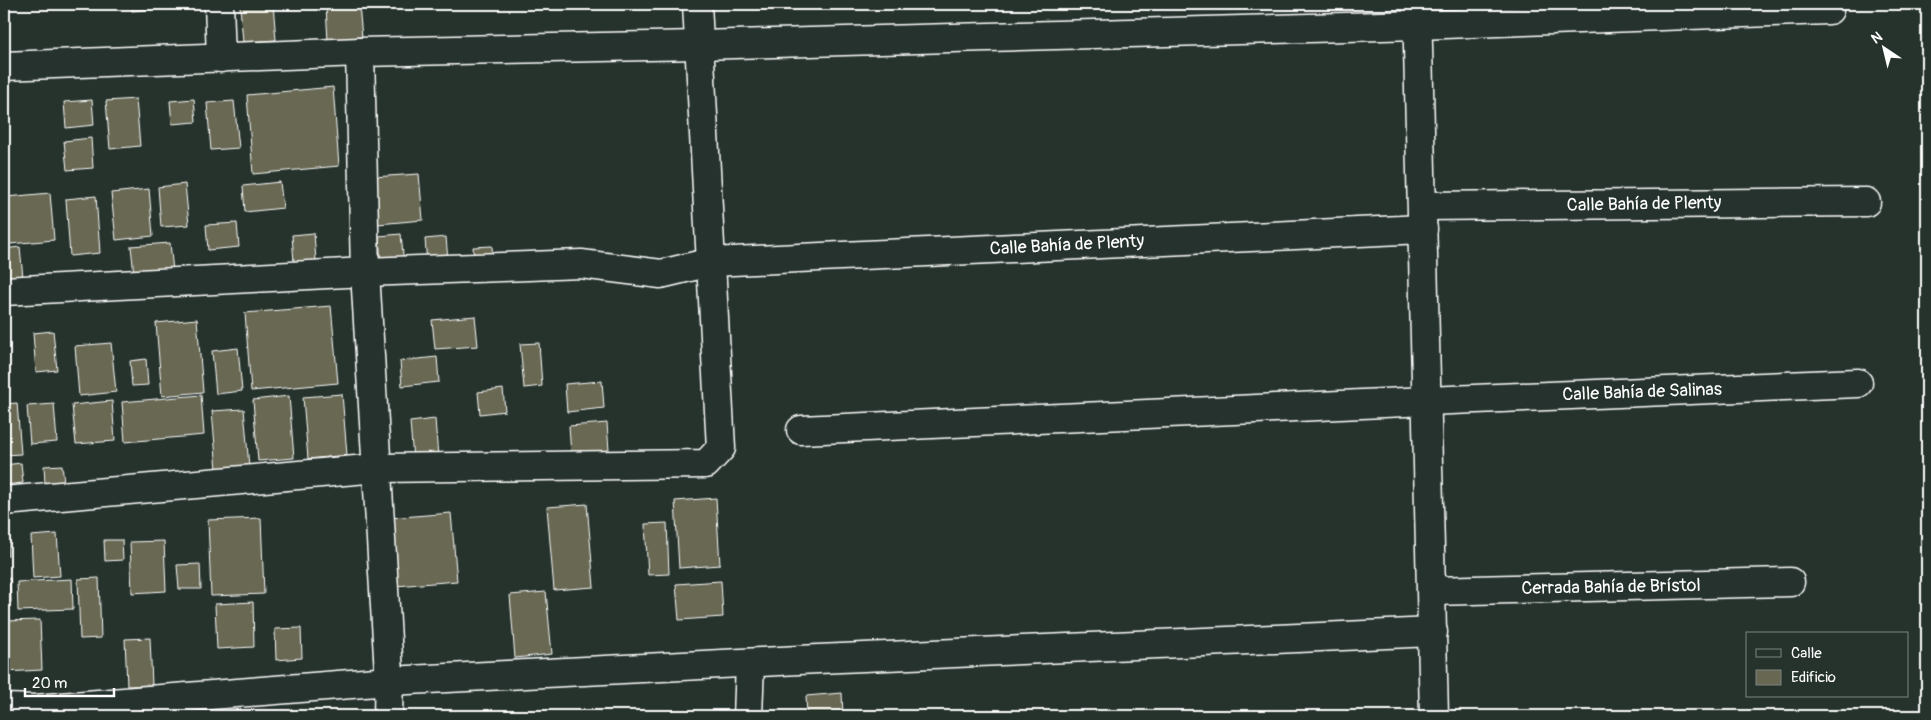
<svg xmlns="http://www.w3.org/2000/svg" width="1931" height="720" viewBox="0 0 1931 720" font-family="Pangolin,sans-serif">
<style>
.building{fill:#676752;stroke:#fff}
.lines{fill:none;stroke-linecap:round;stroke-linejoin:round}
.minor-casing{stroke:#fff;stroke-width:31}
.minor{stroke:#26332d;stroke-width:28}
.labels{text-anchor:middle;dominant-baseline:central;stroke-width:4;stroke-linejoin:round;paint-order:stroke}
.street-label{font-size:18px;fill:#fff;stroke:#26332d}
</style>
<rect width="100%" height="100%" fill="#26332d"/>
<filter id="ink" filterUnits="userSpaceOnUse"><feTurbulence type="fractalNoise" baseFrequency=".02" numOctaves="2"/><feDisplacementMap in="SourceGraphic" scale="10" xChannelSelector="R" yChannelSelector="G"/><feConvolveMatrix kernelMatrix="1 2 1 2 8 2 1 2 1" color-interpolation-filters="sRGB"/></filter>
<g filter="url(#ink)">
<g class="building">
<polygon points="131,4 164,4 165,8 132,11"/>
<polygon points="273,4 276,40 243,42 240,6"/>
<polygon points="359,4 362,38 328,41 326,7"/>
<polygon points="333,87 339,166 253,174 247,95"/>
<polygon points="136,99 140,146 110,149 106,101"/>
<polygon points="194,99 196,122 172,124 170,101"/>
<polygon points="92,100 94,125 66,128 64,102"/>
<polygon points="234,101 239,148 211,150 207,103"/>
<polygon points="91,138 93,168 67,170 64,141"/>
<polygon points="4,167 7,167 8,187 4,187"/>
<polygon points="419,174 423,220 378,224 373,177"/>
<polygon points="280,182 283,208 245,212 243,186"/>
<polygon points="185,184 189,225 161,227 158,187"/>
<polygon points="149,189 153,236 116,240 111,193"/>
<polygon points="50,193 54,240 10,244 6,197"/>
<polygon points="96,196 100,253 70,256 66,199"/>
<polygon points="237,223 239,247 208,250 206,225"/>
<polygon points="314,233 316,261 294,263 292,235"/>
<polygon points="401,234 404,264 381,266 379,236"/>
<polygon points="446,237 448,261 427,263 425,239"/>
<polygon points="170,243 173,271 134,275 131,246"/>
<polygon points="492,246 493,259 474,260 473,247"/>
<polygon points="20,247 23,278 5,280 4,249"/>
<polygon points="331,306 338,383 251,391 245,313"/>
<polygon points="475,316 478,346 435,349 432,320"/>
<polygon points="197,319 203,392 162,396 156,323"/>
<polygon points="53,331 57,370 36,372 33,333"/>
<polygon points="111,343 116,392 79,396 75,346"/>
<polygon points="539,343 542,386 524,388 520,344"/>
<polygon points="238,348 242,391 216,394 212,351"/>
<polygon points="437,357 439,382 402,386 400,361"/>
<polygon points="146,359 148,385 132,386 130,361"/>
<polygon points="602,381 604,408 567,412 565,384"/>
<polygon points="503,389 505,411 480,414 478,392"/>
<polygon points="342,394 347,455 308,459 303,397"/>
<polygon points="201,395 204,435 125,442 122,402"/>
<polygon points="289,396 294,458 258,461 253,400"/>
<polygon points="112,401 115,441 76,444 72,405"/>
<polygon points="17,403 21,454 4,455 4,404"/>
<polygon points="54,404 57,442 30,444 27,406"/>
<polygon points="244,409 249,467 217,470 212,411"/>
<polygon points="435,419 438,457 413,459 410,422"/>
<polygon points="607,423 609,451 571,455 569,426"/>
<polygon points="21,463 23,483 4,485 4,465"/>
<polygon points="62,465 64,482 45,483 44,466"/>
<polygon points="716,498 720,565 679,568 675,501"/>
<polygon points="587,504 594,587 554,590 547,507"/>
<polygon points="451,513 457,581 396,586 390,518"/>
<polygon points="261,518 264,594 211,596 208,520"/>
<polygon points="667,523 669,574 648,575 645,524"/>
<polygon points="57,534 60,576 33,578 31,536"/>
<rect x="4" y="535" width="4" height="21"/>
<polygon points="104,540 122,540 123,560 105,561"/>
<polygon points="164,541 166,591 132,593 130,542"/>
<polygon points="200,564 201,589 179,589 177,565"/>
<polygon points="4,578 10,578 11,602 4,603"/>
<polygon points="99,578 101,638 80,639 78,579"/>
<polygon points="72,579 73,609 18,611 17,582"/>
<polygon points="721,581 723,617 679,620 676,584"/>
<polygon points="546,592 552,654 515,658 510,595"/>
<polygon points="253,602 254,647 217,649 215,604"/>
<polygon points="40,620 42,670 5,672 4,621"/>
<polygon points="301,628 302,658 276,660 275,629"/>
<polygon points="150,638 152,685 127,686 125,639"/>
<polygon points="842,693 843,716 807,716 806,696"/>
</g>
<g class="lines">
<g class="minor-casing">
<g id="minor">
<polyline points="219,4 221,58"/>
<polyline points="1417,4 1434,716"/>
<polyline points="360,52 365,272 389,673 388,716"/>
<polyline points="4,66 360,52 699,45 1418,25 1829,10"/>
<polyline points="1423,206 1866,202"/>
<polyline points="4,291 365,272 581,264 661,274 711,262 1423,229"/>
<polyline points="801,430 1427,401 1858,383"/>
<polyline points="4,501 378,468 706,464 721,448 697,4"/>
<polyline points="1432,591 1790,582"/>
<polyline points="4,708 35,709 389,681 818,659 1433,632"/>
<polyline points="748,716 750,663"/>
</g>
</g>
<use href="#minor" class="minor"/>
</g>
</g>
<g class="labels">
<g class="street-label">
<text transform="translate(1644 204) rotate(-1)">Calle Bahía de Plenty</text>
<text transform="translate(1067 245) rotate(-3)">Calle Bahía de Plenty</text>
<text transform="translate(1642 392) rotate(-2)">Calle Bahía de Salinas</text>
<text transform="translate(1611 587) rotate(-1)">Cerrada Bahía de Brístol</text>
</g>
</g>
<rect width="1931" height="720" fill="none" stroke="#26332d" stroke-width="20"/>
<rect x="10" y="10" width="1911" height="700" fill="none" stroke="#fff" stroke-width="2" filter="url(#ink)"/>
<rect x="1746" y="632" width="162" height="65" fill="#26332d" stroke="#7d8581"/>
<rect x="1756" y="649" width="25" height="8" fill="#26332d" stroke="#7d8581"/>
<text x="1791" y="658" font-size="15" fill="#ffffff">Calle</text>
<rect x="1756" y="670" width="25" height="15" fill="#676752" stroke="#7d8581"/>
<text x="1791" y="682" font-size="15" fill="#ffffff">Edificio</text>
<g transform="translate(1884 48) rotate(325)" stroke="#26332d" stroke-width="4" paint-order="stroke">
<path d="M0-4L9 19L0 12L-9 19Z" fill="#ffffff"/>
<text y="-8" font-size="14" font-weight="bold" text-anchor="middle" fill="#ffffff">N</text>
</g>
<path d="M25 688v8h89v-8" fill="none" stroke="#ffffff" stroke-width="2.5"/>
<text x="32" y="688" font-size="15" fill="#ffffff" stroke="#26332d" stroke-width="4" paint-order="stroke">20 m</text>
</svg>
